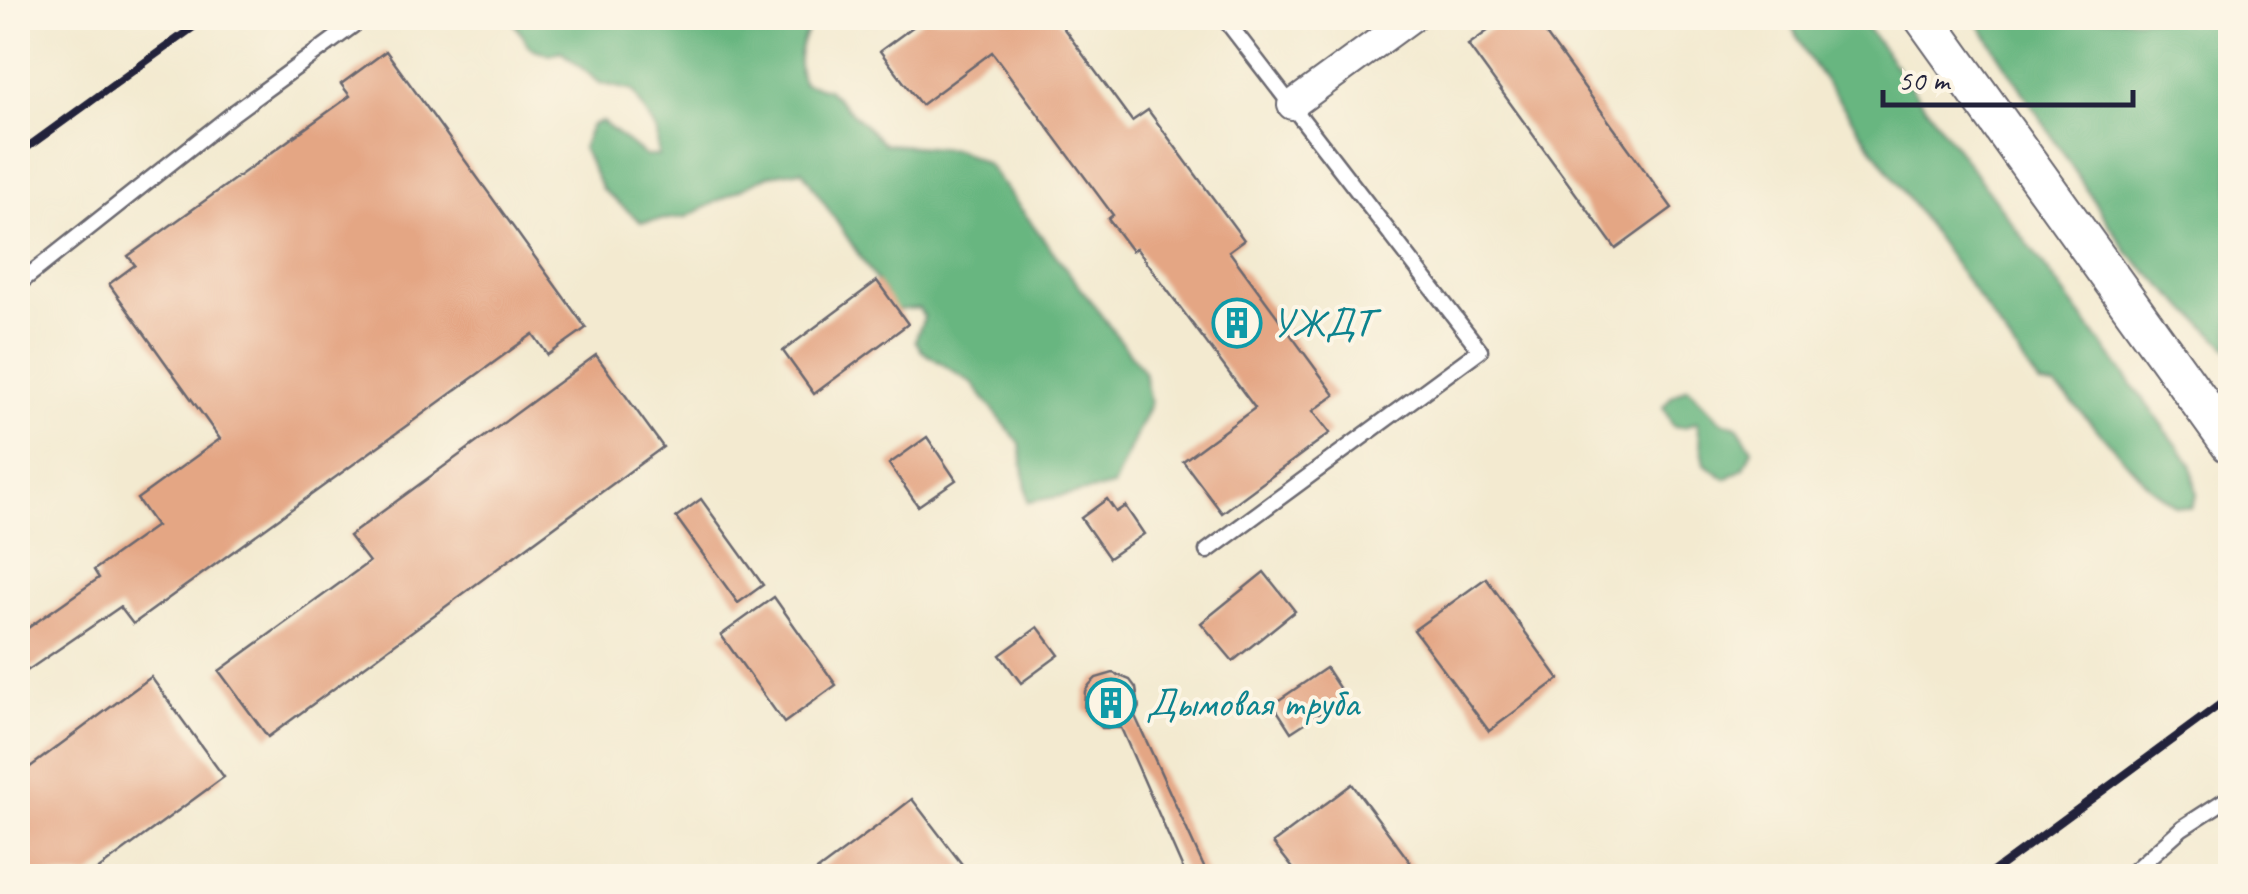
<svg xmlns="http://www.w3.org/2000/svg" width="2248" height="894" viewBox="0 0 2248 894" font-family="Caveat,sans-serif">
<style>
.forest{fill:#67b680;stroke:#446c5e;stroke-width:2.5}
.building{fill:#e4a684}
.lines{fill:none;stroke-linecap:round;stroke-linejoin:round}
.lane-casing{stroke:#6b686f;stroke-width:19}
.street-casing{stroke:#6b686f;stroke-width:32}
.secondary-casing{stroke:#6b686f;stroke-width:42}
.lane{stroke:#fff;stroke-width:14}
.street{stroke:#fff;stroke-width:28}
.secondary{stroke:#fff;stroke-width:38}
.rail{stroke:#22223b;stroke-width:8}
.labels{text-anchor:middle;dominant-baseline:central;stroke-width:8;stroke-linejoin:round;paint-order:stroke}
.culture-label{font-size:40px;fill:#0d838f;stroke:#fcf5e5;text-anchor:start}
</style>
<rect width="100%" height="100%" fill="#fcf5e5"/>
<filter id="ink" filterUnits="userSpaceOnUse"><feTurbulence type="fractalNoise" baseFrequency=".01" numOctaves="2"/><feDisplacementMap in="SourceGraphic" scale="20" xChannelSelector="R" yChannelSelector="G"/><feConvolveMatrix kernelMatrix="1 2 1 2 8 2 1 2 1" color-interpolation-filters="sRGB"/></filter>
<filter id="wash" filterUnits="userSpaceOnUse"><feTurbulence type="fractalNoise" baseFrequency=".0048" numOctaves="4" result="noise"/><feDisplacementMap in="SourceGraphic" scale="40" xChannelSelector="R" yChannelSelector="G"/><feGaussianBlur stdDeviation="2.25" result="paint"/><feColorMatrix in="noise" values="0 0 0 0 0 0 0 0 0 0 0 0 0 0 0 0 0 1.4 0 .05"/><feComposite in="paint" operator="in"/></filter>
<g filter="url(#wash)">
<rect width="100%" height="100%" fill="#f3ead0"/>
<g class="forest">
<path d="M511,18H816C800,39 794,58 803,83L827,89L884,144L956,149L987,164L1144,372L1150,404L1113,487L1028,502L1020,444L972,383L922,351L915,340L924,318L919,308L896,310L802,170L769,175L686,217L641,222L602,189L582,148L591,126L602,122L645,156H658L657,133L633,91L600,83L561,51L550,55L529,47Z"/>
<polygon points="1788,18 1860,18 2191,464 2197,494 2191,508 2176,506 2150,487 2067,397 2055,387 2040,385 1806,54"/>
<polygon points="1975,18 2230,18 2230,350 2128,253"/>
<polygon points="1688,387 1721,421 1737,426 1752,449 1744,468 1726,479 1705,464 1697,422 1684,427 1673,426 1663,407 1672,396"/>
</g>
<g id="blocks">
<g class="building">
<polygon points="925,18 1056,18 1132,121 1148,110 1244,240 1229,251 1335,395 1313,411 1330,433 1222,513 1183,461 1255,408 1136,248 1132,251 1108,219 1113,215 992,52 921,105 880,51"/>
<polygon points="1506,18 1534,18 1672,208 1616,249 1468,45"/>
<polygon points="386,51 586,328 548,355 533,334 133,624 120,607 21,675 18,670 18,635 99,578 94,570 156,526 137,499 220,439 109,284 135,265 128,256 350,96 341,84"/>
<polygon points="877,281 908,324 814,394 783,351"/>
<polygon points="596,355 663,447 268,737 219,671 369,562 349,536"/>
<polygon points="927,437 956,480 918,506 889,464"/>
<polygon points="701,499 763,585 738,603 676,517"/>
<polygon points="1107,499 1116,512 1125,506 1144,534 1109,558 1081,518"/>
<polygon points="1264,572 1295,611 1233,661 1201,623"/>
<polygon points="1486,578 1559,679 1489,731 1414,630"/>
<polygon points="774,597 836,685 784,723 721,635"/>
<polygon points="1038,627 1059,655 1021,683 1000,655"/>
<polygon points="1326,668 1345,697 1291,732 1273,704"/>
<polygon points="1113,673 1130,680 1136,688 1139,707 1135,716 1208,876 1186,876 1121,728 1102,728 1084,709 1085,691 1090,684 1096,678"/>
<polygon points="151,677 224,777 89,876 18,876 18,776"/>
<polygon points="1352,784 1416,870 1408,876 1299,876 1273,843"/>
<polygon points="912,799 971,876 810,876 880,824"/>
</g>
</g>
</g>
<g filter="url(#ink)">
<use href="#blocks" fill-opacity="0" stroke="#6b686f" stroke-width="2.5"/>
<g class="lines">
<g class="lane-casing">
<g id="lane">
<polyline points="18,284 235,112 363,18"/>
<polyline points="1207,551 1480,350 1224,18"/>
<polyline points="2128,876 2182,828 2230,797"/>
</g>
</g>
<g class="street-casing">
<polyline id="street" points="1292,105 1411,18"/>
</g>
<g class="secondary-casing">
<polyline id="secondary" points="1924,18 2230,444"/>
</g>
<use href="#lane" class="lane"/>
<use href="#street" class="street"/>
<use href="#secondary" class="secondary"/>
<g class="rail">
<polyline points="18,154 206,18"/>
<polyline points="1987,876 2230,697"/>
<polyline points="2070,876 2079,868"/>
</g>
</g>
</g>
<defs>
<g id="building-ring" transform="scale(2.5)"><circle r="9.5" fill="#fcf5e5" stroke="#0f9aa8" stroke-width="1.5"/><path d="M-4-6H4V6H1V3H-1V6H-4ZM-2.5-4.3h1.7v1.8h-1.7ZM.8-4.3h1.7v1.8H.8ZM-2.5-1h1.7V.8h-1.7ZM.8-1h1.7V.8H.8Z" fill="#0f9aa8"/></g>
</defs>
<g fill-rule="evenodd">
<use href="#building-ring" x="1237" y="323"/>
<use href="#building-ring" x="1111" y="703"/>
</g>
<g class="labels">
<g class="culture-label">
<text x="1272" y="323">УЖДТ</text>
<text x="1146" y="703">Дымовая труба</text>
</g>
</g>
<rect width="2248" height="894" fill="none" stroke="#fcf5e5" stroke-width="60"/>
<path d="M1883 90v15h250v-15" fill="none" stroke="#22223b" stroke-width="5"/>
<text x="1898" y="90" font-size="30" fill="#22223b" stroke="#fcf5e5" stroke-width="8" paint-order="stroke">50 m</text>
</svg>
